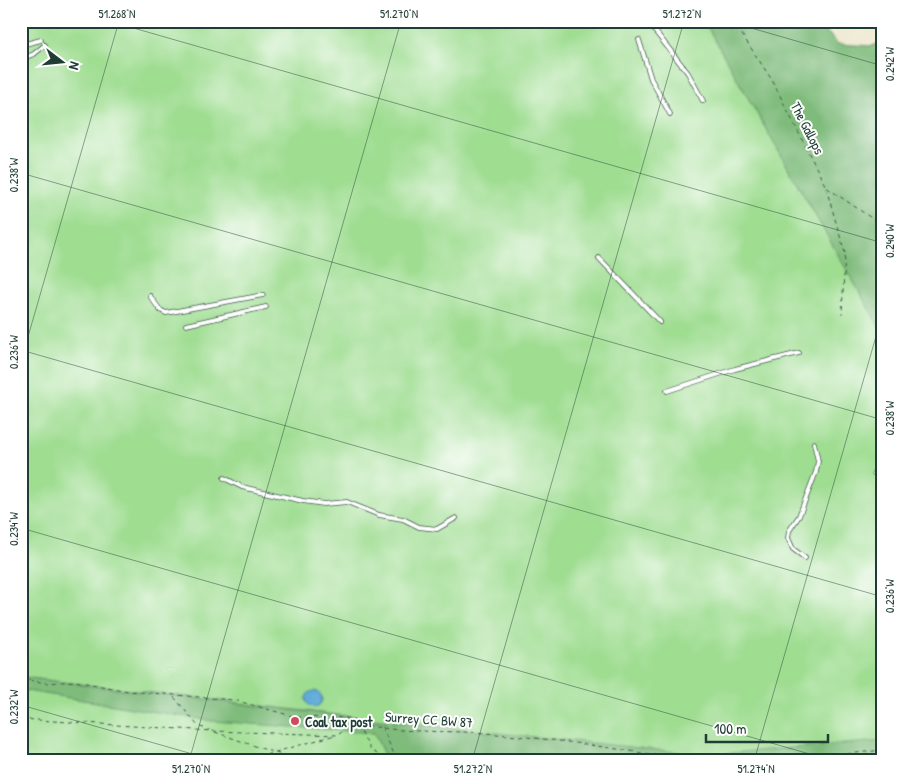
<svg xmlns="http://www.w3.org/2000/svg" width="904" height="782" viewBox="0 0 904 782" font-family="'Patrick Hand',sans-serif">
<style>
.green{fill:#9fdd91;stroke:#5f8d62}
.forest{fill:#7fbc7b;stroke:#4f7c58}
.water{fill:#61acd9;stroke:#407486}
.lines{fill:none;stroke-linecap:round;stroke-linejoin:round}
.service-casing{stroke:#3e574b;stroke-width:5.5}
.path{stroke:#3e574b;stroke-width:1;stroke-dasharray:4 4;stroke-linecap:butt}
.service{stroke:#fff;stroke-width:4}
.ticks{fill:none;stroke:#1f3d34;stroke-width:1;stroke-opacity:0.45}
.poi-dot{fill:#d1495b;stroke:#fff;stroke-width:2}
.labels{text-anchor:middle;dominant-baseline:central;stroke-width:4;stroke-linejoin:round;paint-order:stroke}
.street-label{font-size:14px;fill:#1f3d34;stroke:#fff}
.poi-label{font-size:14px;font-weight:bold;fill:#1f3d34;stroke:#fff;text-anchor:start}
.neatline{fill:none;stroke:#1f3d34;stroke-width:2}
.ticks-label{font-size:12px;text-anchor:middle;fill:#1f3d34}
</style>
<rect width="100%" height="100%" fill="#fff"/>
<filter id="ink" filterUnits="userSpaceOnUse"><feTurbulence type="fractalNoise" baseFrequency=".02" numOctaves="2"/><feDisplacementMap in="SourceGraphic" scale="10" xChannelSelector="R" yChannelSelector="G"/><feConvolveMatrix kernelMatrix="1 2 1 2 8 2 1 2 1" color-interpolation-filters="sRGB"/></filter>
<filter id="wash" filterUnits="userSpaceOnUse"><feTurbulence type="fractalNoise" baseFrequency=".0096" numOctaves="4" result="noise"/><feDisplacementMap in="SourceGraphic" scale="20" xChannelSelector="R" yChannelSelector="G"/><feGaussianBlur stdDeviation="1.12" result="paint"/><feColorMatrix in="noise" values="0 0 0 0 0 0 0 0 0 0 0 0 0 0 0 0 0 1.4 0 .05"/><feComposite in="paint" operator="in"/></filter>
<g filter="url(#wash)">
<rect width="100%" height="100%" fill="#eee9d0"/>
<g class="green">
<polygon points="21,21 704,21 883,333 883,742 705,759 21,677"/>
<polygon points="21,690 160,712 374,733 387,761 21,761"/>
</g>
<g class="forest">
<polygon points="704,21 817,21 838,44 873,46 883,40 883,333"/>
<polygon points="21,677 366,719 704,755 883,741 883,761 387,761 374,733 212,721 21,690"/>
</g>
<circle class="water" cx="314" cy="699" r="8"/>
</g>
<g filter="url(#ink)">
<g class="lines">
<g class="service-casing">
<g id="service">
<polyline points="647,21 688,73 703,101"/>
<polyline points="639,40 651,79 670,114"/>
<polyline points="21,45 41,40"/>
<polyline points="21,59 34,54 45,45"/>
<polyline points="599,258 660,322"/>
<polyline points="150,296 160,310 166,313 263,295"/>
<polyline points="186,325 266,307"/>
<polyline points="667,391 735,369 799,353"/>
<polyline points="874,473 878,464 883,459"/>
<polyline points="224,478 242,487 303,501 324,504 347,502 379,515 403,519 419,527 437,529 456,518"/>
<polyline points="805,558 793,549 788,538 789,531 799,516 816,472 818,461 814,443"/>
</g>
</g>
<g class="path">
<polyline points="733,21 772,80 826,187 883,226"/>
<polyline points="826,188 845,253 842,314"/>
<path d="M21,679L47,683L75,681L128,691L234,700L296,717L349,718C375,735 452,730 485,733C554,739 622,749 690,761"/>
<polyline points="174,697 198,726 209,730"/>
<polyline points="21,719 212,731 338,735"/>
<polyline points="382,727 397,761"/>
<polyline points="215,732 275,753 305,761"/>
<polyline points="339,734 356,722 370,749 387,761"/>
<polyline points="244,761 335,735"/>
<polyline points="784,761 883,750"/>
</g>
<use href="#service" class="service"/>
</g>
</g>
<path class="ticks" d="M109,21L883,243M727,21L883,66M21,173L883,420M21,350L883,597M21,361L119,21M21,528L834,761M21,705L217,761M189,761L401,21M472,761L684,21M754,761L883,312"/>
<circle class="poi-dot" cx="295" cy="721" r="5"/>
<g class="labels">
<g class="street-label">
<text transform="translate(808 128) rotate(63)">The Gallops</text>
<text transform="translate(429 719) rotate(4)">Surrey CC BW 87</text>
</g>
<g class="poi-label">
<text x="305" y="721">Coal tax post</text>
</g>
</g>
<rect width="904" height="782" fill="none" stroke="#fff" stroke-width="55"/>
<g transform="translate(62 62) rotate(106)" stroke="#ffffff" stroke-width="4" paint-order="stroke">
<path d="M0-4L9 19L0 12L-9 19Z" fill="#1f3d34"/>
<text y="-8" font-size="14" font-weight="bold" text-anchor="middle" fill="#1f3d34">N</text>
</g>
<path d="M706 734v8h122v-8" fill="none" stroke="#1f3d34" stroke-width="2.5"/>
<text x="714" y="734" font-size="15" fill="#1f3d34" stroke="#ffffff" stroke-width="4" paint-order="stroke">100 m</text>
<rect x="28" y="28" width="848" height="726" class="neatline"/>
<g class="ticks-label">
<text x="117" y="18">51.268°N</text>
<text x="399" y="18">51.270°N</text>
<text x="682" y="18">51.272°N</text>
<text transform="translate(890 64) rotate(-90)" y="4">0.242°W</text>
<text transform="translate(14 175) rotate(-90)" y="4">0.238°W</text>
<text transform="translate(890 241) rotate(-90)" y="4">0.240°W</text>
<text transform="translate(14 352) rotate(-90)" y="4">0.236°W</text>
<text transform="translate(890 418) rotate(-90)" y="4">0.238°W</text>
<text transform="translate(14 529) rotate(-90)" y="4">0.234°W</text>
<text transform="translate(890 596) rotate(-90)" y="4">0.236°W</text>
<text transform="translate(14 707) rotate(-90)" y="4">0.232°W</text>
<text x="191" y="773">51.270°N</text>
<text x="473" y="773">51.272°N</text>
<text x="756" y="773">51.274°N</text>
</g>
</svg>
